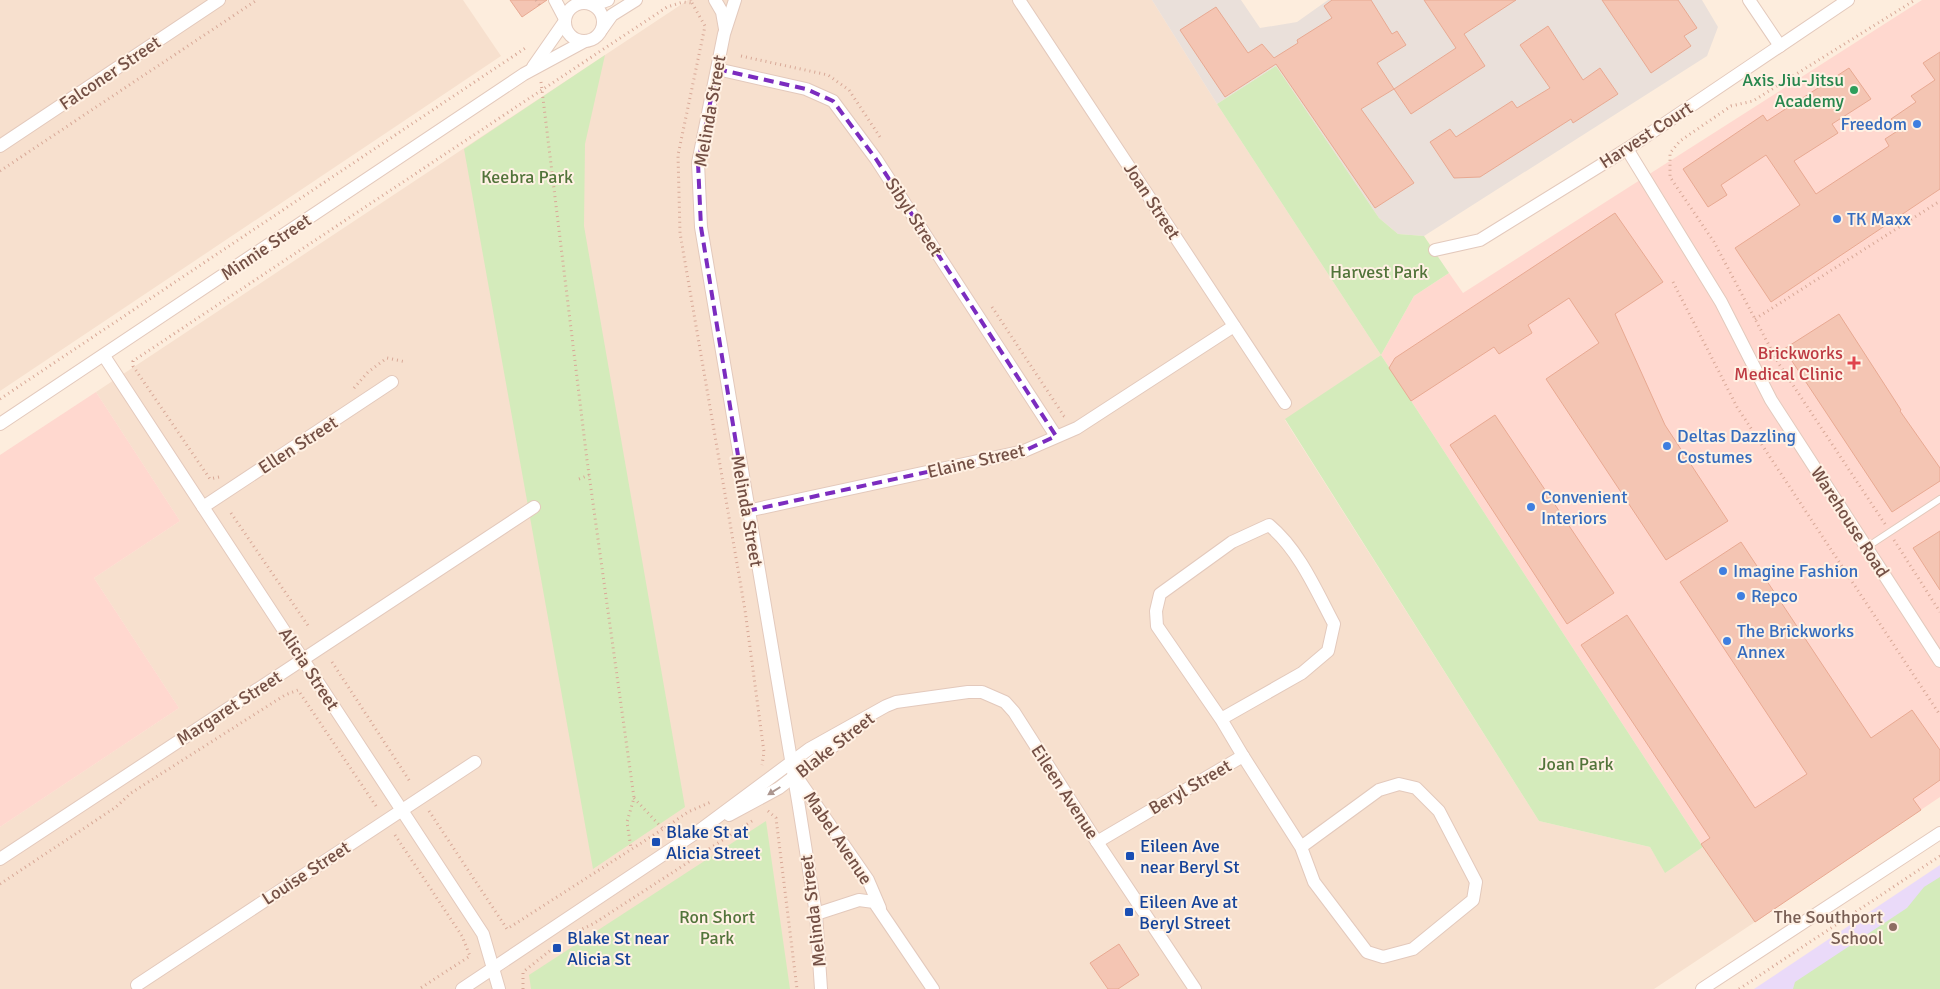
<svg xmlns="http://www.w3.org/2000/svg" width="1940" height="989" viewBox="0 0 1940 989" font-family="Signika,sans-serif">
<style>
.residential{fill:#f7e0ce}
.commercial{fill:#ffd8cf}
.industrial{fill:#eae0da}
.education{fill:#eadaf9}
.green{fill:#d4ebbb}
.building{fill:#f4c5b3;stroke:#e8a992}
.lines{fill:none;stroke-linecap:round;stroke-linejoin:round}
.service-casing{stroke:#e3c9bc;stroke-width:8}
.minor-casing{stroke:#e3c9bc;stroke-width:14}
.path{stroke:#d8a897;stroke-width:3;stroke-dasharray:1 4;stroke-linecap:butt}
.service{stroke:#fff;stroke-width:6}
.minor{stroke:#fff;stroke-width:12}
.oneway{fill:#ac968f}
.marked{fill:none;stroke:#7b2cbf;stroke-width:4;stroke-dasharray:10 6;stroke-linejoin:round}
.leisure-dot{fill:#2e9e5b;stroke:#fff1e4;stroke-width:2}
.shop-dot{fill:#3f7fe0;stroke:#fff1e4;stroke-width:2}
.health-dot{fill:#e0444e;stroke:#fff1e4;stroke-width:2}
.transit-dot{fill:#1a4fb4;stroke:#fff1e4;stroke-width:2}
.education-dot{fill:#8d6e63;stroke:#fff1e4;stroke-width:2}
.labels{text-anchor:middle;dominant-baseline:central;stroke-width:4;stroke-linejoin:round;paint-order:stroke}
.street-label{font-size:18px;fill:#745045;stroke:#fff1e4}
.leisure-label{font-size:18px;fill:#27864d;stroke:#fff1e4;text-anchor:end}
.shop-label{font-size:18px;fill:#366cbe;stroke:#fff1e4;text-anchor:start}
.park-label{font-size:18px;fill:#52743a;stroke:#fff1e4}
.health-label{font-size:18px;fill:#be3a42;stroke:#fff1e4;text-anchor:end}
.transit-label{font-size:18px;fill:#164399;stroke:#fff1e4;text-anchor:start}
.education-label{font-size:18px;fill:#785e54;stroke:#fff1e4;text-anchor:end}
</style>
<rect width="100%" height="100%" fill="#fdeddd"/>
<g class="residential">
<polygon points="0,0 463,0 501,56 0,391"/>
<polygon points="688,0 1152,0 1217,104 1381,355 1285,420 1539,821 1650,847 1665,872 1703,847 1755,922 1654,989 0,989 0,827 179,708 94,578 180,521 96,392"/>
</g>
<g class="commercial">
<polygon points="1922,0 1940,0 1940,797 1755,922 1703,847 1381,355 1414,296 1449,273 1463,293"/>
<polygon points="96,392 180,521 94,578 179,708 0,827 0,455"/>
</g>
<polygon class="industrial" points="1152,0 1241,0 1260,28 1297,22 1328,0 1702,0 1718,27 1707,56 1424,236 1398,234 1379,218 1276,66 1217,104"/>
<polygon class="education" points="1940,865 1940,989 1754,989"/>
<g class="green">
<polygon points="605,55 585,144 584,226 685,807 593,869 464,149"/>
<polygon points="1276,66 1379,218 1398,234 1424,236 1449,273 1414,296 1381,355 1703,847 1665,873 1650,847 1539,821 1285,419 1381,355 1217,104"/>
<polygon points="766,821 790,989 531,989 529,975"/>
<polygon points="1940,877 1940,989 1793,989 1795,982 1907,908 1924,887"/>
</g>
<g class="building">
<polygon points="510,0 547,0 522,17"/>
<polygon points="1332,0 1371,0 1392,34 1397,31 1406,45 1377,63 1394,89 1361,109 1414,183 1375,208 1276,64 1225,97 1180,30 1216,7 1248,53 1262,44 1274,58 1298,43 1297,40 1332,18 1324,6"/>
<polygon points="1424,0 1516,0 1464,34 1485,66 1411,114 1394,89 1456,48"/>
<polygon points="1602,0 1678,0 1697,28 1684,36 1691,46 1651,73"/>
<polygon points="1548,26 1583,80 1600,68 1618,94 1573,123 1571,119 1480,177 1454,178 1430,142 1450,129 1456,137 1512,101 1517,108 1550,88 1520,45"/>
<polygon points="1940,52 1940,189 1771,302 1735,248 1800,205 1766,155 1721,185 1727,195 1708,207 1683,169 1763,115 1767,121 1849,68 1871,99 1832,124 1838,133 1794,161 1816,194 1889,146 1885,139 1899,130 1891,119 1916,102 1911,96 1935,80 1923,63"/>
<polygon points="1615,213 1663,282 1615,314 1665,425 1728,521 1666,560 1546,379 1599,343 1569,298 1528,325 1532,333 1499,354 1494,347 1411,401 1389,368 1395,358"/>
<polygon points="1839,314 1901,410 1900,411 1940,468 1940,481 1892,512 1784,349"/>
<polygon points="1495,415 1614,593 1567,624 1450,445"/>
<polygon points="1940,531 1940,590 1913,548"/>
<polygon points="1741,542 1871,738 1912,710 1940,750 1940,780 1913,799 1921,810 1755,922 1701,844 1710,838 1581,645 1627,615 1755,808 1807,774 1680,582"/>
<polygon points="1119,944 1139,975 1118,989 1108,989 1090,963"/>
</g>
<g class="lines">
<g class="service-casing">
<polyline id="service" points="1867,547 1940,499"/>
</g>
<g class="minor-casing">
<g id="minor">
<polyline points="555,0 565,19"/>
<polyline points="715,0 722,12 725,29"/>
<polyline points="735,0 724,34 698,163 701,227 798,801 816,914 821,989"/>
<polyline points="1019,0 1285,403"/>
<polyline points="1749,0 1780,46"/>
<circle cx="584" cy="22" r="19"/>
<polyline points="594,5 608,0"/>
<polyline points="602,29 612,15 636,0"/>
<polyline points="533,67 565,21"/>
<polyline points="717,69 806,89 833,101 876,159 1056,436"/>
<polyline points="0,146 219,0"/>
<polyline points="1627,149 1721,302 1771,400 1940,661"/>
<polyline points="1435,250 1480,240 1627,149 1848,0"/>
<polyline points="104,356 483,934 499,989"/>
<polyline points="0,424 524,74 585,41"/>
<polyline points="203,507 392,382"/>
<polyline points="747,511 1024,451 1077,428 1234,326"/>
<path d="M1221,719L1302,673L1328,651L1334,624C1316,590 1299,550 1269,525L1232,542L1160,594L1156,611L1157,626L1221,719L1243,756"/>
<polyline points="796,776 868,880 880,908"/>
<polyline points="729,815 779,788 861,725"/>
<polyline points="1097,842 1243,756 1301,847 1314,882 1367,952 1383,957 1413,949 1473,900 1476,882 1439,811 1416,788 1399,784 1379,790 1301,847"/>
<polyline points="0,859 534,507"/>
<polyline points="816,914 859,900 874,902 933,989"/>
<polyline points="137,985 475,762"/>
<polyline points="462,989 700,830 809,749 886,706 896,702 968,692 982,692 1005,702 1014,712 1097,842 1195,989"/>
<polyline points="1702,989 1940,833"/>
</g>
</g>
<g class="path">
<polyline points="536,0 540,6"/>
<polyline points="692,3 705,26 678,155 680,233 745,610 764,752 762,765"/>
<polyline points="741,56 828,75 849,90 880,137"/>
<polyline points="541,82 587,460 634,798 627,822 631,848"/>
<polyline points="0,171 257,0"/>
<polyline points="1673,282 1737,407 1940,715"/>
<polyline points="992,307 1064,416 1067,417"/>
<polyline points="1755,319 1940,201"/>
<polyline points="354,388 368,372 387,358 406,362"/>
<polyline points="0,399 527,47"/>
<polyline points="219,477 210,479 133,366 133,361 667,7 683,2 692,3 691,0"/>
<polyline points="579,479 589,475"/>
<polyline points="231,513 309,627"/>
<polyline points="1885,524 1779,364 1714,242 1670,177 1670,153 1680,141 1731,106 1753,101 1915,0"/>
<polyline points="1894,540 1940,612"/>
<polyline points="332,662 411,783"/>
<polyline points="634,798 663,829 688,812 713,801"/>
<polyline points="429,811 507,929 663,829"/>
<polyline points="768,811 776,818 797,989"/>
<polyline points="395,835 462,936 470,956 419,989"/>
<polyline points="0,884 116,807 131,793 285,695 298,690 376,806"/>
<polyline points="578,931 593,924 752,821"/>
<polyline points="523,989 523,972 556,946"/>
<polyline points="1739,989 1940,856"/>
</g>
<use href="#service" class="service"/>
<use href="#minor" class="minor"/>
</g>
<defs><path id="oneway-solid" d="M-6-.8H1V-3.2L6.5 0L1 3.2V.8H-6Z" transform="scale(1.25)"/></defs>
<use class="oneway" href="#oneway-solid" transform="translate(774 791) rotate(148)"/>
<path class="marked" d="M717,69L806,89L833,101L876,159L1056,436L1024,451L747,511L701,227L698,163Z"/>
<circle class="leisure-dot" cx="1854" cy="90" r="5"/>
<g class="shop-dot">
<circle cx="1917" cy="124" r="5"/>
<circle cx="1837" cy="219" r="5"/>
<circle cx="1667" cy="446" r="5"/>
<circle cx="1531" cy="507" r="5"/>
<circle cx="1723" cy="571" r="5"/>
<circle cx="1741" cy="596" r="5"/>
<circle cx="1727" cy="641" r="5"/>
</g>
<path class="health-dot" d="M1851.5 355.5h5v5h5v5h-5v5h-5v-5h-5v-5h5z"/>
<g class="transit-dot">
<rect x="651" y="837" width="10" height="10" rx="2.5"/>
<rect x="1125" y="851" width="10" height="10" rx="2.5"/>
<rect x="1124" y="907" width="10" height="10" rx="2.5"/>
<rect x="552" y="943" width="10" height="10" rx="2.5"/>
</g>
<circle class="education-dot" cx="1893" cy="927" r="5"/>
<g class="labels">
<g class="street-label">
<text transform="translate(110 73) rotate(-34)">Falconer Street</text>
<text transform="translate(710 111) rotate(-80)">Melinda Street</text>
<text transform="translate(1646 135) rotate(-33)">Harvest Court</text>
<text transform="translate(1152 201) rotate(57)">Joan Street</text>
<text transform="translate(914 217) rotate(57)">Sibyl Street</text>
<text transform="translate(266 247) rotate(-34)">Minnie Street</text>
<text transform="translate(298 445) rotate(-33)">Ellen Street</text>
<text transform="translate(976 461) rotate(-13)">Elaine Street</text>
<text transform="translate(747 511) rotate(80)">Melinda Street</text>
<text transform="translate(1850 522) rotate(57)">Warehouse Road</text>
<text transform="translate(309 669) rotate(57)">Alicia Street</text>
<text transform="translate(229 708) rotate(-33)">Margaret Street</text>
<text transform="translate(835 745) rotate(-38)">Blake Street</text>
<text transform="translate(1190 787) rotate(-30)">Beryl Street</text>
<text transform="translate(1065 792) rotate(57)">Eileen Avenue</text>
<text transform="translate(838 838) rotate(56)">Mabel Avenue</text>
<text transform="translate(306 873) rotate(-33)">Louise Street</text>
<text transform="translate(813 911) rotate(-97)">Melinda Street</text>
</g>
<g class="leisure-label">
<text x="1844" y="80">Axis Jiu-Jitsu<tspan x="1844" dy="21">Academy</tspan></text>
</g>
<g class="shop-label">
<text x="1907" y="124" text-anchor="end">Freedom</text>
<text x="1847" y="219">TK Maxx</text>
<text x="1677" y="436">Deltas Dazzling<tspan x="1677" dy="21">Costumes</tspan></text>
<text x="1541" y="497">Convenient<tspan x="1541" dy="21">Interiors</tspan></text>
<text x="1733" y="571">Imagine Fashion</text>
<text x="1751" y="596">Repco</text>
<text x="1737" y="631">The Brickworks<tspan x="1737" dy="21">Annex</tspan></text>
</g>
<g class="park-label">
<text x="527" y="177">Keebra Park</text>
<text x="1379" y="272">Harvest Park</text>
<text x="1576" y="764">Joan Park</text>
<text x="717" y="917">Ron Short<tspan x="717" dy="21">Park</tspan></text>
</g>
<g class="health-label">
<text x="1843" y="353">Brickworks<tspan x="1843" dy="21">Medical Clinic</tspan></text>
</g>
<g class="transit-label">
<text x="666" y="832">Blake St at<tspan x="666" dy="21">Alicia Street</tspan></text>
<text x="1140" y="846">Eileen Ave<tspan x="1140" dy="21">near Beryl St</tspan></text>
<text x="1139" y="902">Eileen Ave at<tspan x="1139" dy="21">Beryl Street</tspan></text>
<text x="567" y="938">Blake St near<tspan x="567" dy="21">Alicia St</tspan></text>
</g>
<g class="education-label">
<text x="1883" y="917">The Southport<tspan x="1883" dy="21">School</tspan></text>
</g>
</g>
</svg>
